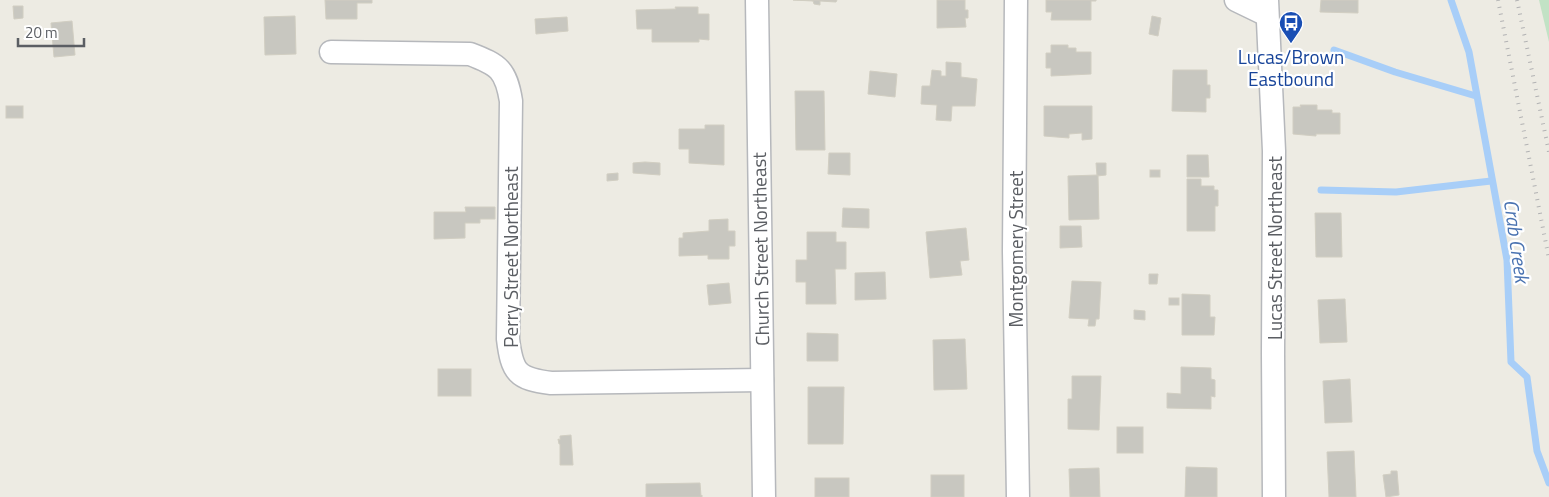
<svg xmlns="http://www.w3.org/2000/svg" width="1549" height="497" viewBox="0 0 1549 497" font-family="'Titillium Web',sans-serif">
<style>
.green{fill:#c2e2c5}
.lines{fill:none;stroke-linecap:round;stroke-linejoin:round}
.stream{stroke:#a8cef8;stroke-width:7}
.building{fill:#c8c7c0;stroke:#d1cec2}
.minor-casing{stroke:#b6b8bc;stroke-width:25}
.minor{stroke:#fff;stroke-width:22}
.rail{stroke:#b2b2b3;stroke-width:4;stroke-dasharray:1 6;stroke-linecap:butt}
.labels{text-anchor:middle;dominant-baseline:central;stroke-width:4.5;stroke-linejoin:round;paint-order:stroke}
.transit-label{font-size:19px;fill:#164399;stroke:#fff}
.street-label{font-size:19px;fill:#5b5e63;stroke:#fff}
.water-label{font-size:20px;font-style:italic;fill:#4a73b1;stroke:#fff}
</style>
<rect width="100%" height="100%" fill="#edebe3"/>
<polygon class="green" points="1539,0 1549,0 1549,42"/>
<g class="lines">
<g class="stream">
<polyline points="1451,0 1469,52 1507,260 1511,362 1527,377 1537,451 1549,483"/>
<polyline points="1334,50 1395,72 1476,96"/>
<polyline points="1321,190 1396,192 1491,181"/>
</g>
</g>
<g class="building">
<polygon points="325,0 372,0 372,3 357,3 357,19 326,19"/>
<polygon points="793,0 837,0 836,2 820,1 820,5 814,4 813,1"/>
<polygon points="937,0 965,0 965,10 968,10 968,18 965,18 966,27 937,28"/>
<polygon points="1046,0 1096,0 1096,1 1091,1 1091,20 1051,20 1052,12 1046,12"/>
<polygon points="1321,0 1358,0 1358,13 1320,12"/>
<polygon points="13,6 23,6 23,18 14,19"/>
<polygon points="675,7 698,7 698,14 709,14 709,40 699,39 699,42 652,42 652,29 637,29 636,10 676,9"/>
<polygon points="295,16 296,54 265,55 264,17"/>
<polygon points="1152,16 1161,18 1158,36 1149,34"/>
<polygon points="567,17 568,31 536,34 535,19"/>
<polygon points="72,21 75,55 54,57 51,23"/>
<polygon points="1051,45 1068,45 1068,48 1076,48 1076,52 1091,52 1091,74 1051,76 1051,68 1046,68 1046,53 1051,53"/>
<polygon points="946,62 961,63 961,77 977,79 975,106 952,106 951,121 936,120 937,105 921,104 922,86 930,86 932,70 941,71 941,76 946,76"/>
<polygon points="1173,70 1207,70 1207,85 1210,85 1210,98 1206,98 1206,112 1172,111"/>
<polygon points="870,71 897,74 895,97 868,94"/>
<polygon points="795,91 824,91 825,150 796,150"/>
<polygon points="1300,105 1317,105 1317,110 1332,110 1332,113 1340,113 1340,134 1316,134 1316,136 1293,134 1293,107 1301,107"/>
<rect x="6" y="106" width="17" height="12"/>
<polygon points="1044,106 1092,106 1092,139 1082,140 1082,133 1069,134 1069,138 1044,136"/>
<polygon points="705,125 724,125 724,165 689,163 689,149 679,149 679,129 705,129"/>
<polygon points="829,153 850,153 850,175 828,174"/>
<polygon points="1187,155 1208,155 1209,177 1187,177"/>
<polygon points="645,162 660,163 660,175 633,173 633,163"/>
<polygon points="1096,163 1106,163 1106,175 1097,176"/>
<rect x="1150" y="170" width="10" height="7"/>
<polygon points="618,173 618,180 607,181 607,174"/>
<polygon points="1098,175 1099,219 1069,220 1068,176"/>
<polygon points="1187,179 1201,179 1201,186 1214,186 1214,190 1218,190 1218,206 1215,206 1215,231 1187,231"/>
<polygon points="465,207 495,207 495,219 480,219 480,223 465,223 465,238 434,239 434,212 466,212"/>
<polygon points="843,208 869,209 869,228 842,227"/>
<polygon points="1315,213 1341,213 1342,257 1316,257"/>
<polygon points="728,219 728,231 735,231 735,246 729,246 729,259 708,259 708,255 679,256 679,238 683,238 683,233 709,231 709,220"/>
<polygon points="1060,226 1081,226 1082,247 1060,248"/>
<polygon points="966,228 969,260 960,261 962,275 930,278 926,232"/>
<polygon points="807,232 836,232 836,242 846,242 846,269 835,269 836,304 806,304 806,282 796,282 796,260 807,260"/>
<polygon points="885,272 886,299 855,300 855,273"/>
<polygon points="1149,274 1158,274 1157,284 1149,284"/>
<polygon points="1072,281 1101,282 1099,319 1096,319 1095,326 1088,326 1089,319 1069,318"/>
<polygon points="729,283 731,303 709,305 707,285"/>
<polygon points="1182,294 1210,295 1210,317 1215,317 1214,335 1182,335"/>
<rect x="1169" y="298" width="10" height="7"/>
<polygon points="1345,299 1347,342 1320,343 1318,300"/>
<polygon points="1134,310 1145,311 1145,320 1134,319"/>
<polygon points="807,333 838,334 838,361 807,361"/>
<polygon points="965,339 967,389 934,390 933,340"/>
<polygon points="1181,367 1211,368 1211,379 1215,380 1215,397 1211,396 1211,409 1167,408 1167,393 1181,394"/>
<rect x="438" y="369" width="33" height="27"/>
<polygon points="1072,376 1101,376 1099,430 1068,429 1068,399 1072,399"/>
<polygon points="1350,379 1352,422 1325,423 1323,381"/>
<polygon points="808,387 844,387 843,444 808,444"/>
<rect x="1117" y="427" width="26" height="26"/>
<polygon points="571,435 573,465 560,465 560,444 559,444 558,439 560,440 560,436"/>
<polygon points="1354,451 1356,497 1329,497 1327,452"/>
<polygon points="1186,467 1217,468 1217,497 1185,497"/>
<polygon points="1099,468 1100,497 1070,497 1069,469"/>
<polygon points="1391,471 1397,471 1399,495 1386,497 1383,475 1391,474"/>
<rect x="931" y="475" width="33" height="22"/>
<rect x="815" y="478" width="34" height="19"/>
<polygon points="700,483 701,496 702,495 702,497 646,497 646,484"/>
</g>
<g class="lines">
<g class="minor-casing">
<g id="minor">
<polyline points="757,0 764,497"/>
<polyline points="1016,0 1014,251 1018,497"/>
<polyline points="1236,0 1267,15"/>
<polyline points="1267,0 1274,151 1273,354 1274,497"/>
<path d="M331,52L470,54C499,65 506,70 511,101L508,339C512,372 517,379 551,383L762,380"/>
</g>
</g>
<use href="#minor" class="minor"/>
<g class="rail">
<polyline points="1498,0 1549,259"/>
<polyline points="1517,0 1549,152"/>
</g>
</g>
<defs>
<g id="bus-pin" transform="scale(1.25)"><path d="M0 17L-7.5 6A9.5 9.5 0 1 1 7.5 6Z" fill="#1a4fb4" stroke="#fff"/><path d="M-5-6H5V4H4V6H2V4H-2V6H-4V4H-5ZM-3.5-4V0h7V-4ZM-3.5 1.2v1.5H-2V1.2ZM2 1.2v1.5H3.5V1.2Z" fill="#fff"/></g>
</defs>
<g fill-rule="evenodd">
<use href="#bus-pin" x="1291" y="23"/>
</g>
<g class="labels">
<g class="transit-label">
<text x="1291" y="56">Lucas/Brown<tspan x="1291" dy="22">Eastbound</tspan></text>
</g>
<g class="street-label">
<text transform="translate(1274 248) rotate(-90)">Lucas Street Northeast</text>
<text transform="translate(760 249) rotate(-91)">Church Street Northeast</text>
<text transform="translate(1015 249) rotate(-90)">Montgomery Street</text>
<text transform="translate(510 257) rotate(-90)">Perry Street Northeast</text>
</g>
<g class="water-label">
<text transform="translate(1517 241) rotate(82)">Crab Creek</text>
</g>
</g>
<path d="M18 38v8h66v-8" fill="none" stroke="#5b5e63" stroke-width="2.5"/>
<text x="25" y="38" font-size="15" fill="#5b5e63" stroke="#ffffff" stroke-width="4" paint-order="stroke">20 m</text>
</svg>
